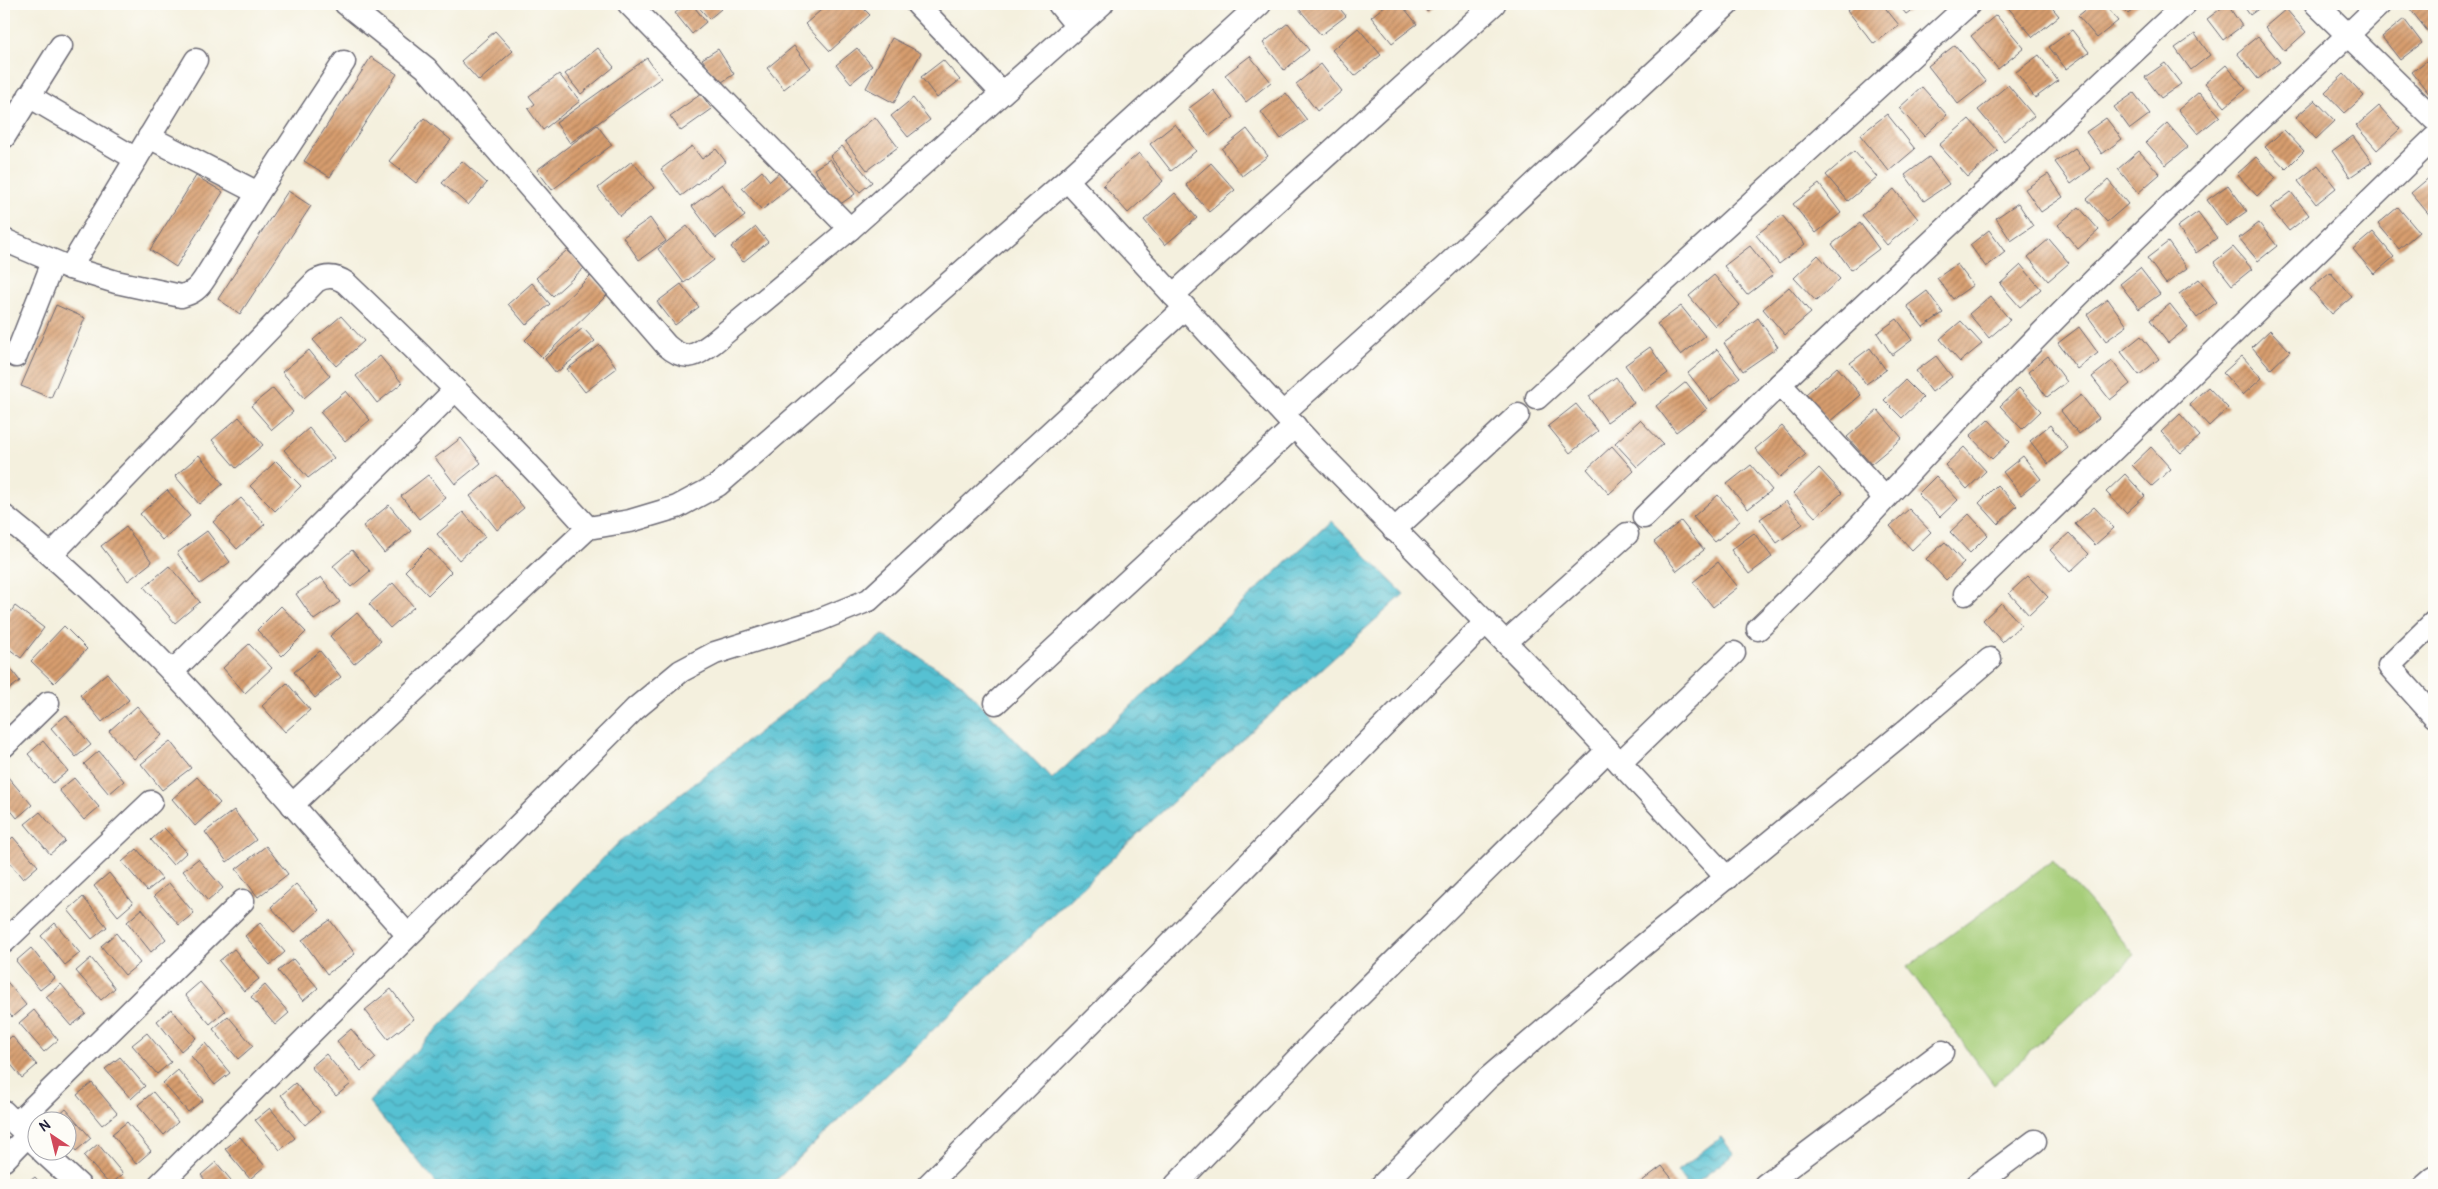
<svg xmlns="http://www.w3.org/2000/svg" width="2438" height="1189" viewBox="0 0 2438 1189" font-family="Pangolin,sans-serif">
<style>
.park{fill:#a6cd78;stroke:#64785a}
.water{fill:url(#water-waves);stroke:#3c7286}
.building{fill:url(#building-hatch)}
.lines{fill:none;stroke-linecap:round;stroke-linejoin:round}
.minor-casing{stroke:#6c6a74;stroke-width:25}
.minor{stroke:#fff;stroke-width:22}
</style>
<defs>
<pattern id="water-waves" width="16" height="10" patternUnits="userSpaceOnUse" patternTransform="scale(1.25)"><rect width="16" height="10" fill="#57c1d2"/><path d="M0 5q4-4 8 0t8 0" fill="none" stroke="#489cac"/></pattern>
<pattern id="building-hatch" width="6" height="6" patternUnits="userSpaceOnUse" patternTransform="scale(1.25)"><rect width="6" height="6" fill="#d79d6e"/><path d="M-1 1l2-2M0 6l6-6M5 7l2-2" fill="none" stroke="#ae805c"/></pattern>
</defs>
<rect width="100%" height="100%" fill="#fdfcf7"/>
<filter id="ink" filterUnits="userSpaceOnUse"><feTurbulence type="fractalNoise" baseFrequency=".02" numOctaves="2"/><feDisplacementMap in="SourceGraphic" scale="10" xChannelSelector="R" yChannelSelector="G"/><feConvolveMatrix kernelMatrix="1 2 1 2 8 2 1 2 1" color-interpolation-filters="sRGB"/></filter>
<filter id="wash" filterUnits="userSpaceOnUse"><feTurbulence type="fractalNoise" baseFrequency=".0096" numOctaves="4" result="noise"/><feDisplacementMap in="SourceGraphic" scale="20" xChannelSelector="R" yChannelSelector="G"/><feGaussianBlur stdDeviation="1.12" result="paint"/><feColorMatrix in="noise" values="0 0 0 0 0 0 0 0 0 0 0 0 0 0 0 0 0 1.4 0 .05"/><feComposite in="paint" operator="in"/></filter>
<g filter="url(#wash)">
<rect width="100%" height="100%" fill="#f4f0de"/>
<polygon class="park" points="2053,860 2135,955 1994,1085 1907,967"/>
<g class="water">
<polygon points="1331,521 1404,594 1145,827 771,1185 438,1185 369,1102 408,1059 619,842 883,635 960,682 1052,779"/>
<polygon points="1721,1137 1734,1154 1693,1185 1687,1185 1677,1171"/>
</g>
<g id="blocks">
<g class="building">
<polygon points="687,4 692,4 706,22 692,34 675,13"/>
<polygon points="696,4 717,4 721,9 709,19"/>
<polygon points="828,4 859,4 870,15 830,51 805,24"/>
<polygon points="1305,4 1336,4 1346,16 1321,35 1299,9"/>
<polygon points="1387,4 1401,4 1417,24 1392,43 1371,17"/>
<polygon points="1421,4 1438,4 1427,12"/>
<polygon points="1854,4 1882,4 1899,25 1874,44 1847,10"/>
<polygon points="1898,4 1920,4 1906,14"/>
<polygon points="2005,4 2049,4 2059,16 2033,37"/>
<polygon points="2093,4 2104,4 2118,21 2097,38 2078,16"/>
<polygon points="2119,4 2140,4 2128,14"/>
<polygon points="2227,4 2242,26 2223,40 2207,19"/>
<polygon points="2242,4 2265,4 2250,15"/>
<polygon points="2418,4 2434,4 2434,28 2429,33 2410,9"/>
<polygon points="2286,9 2306,32 2285,51 2265,27"/>
<polygon points="1996,15 2024,48 1998,69 1971,36"/>
<polygon points="2404,19 2422,43 2400,60 2382,37"/>
<polygon points="1288,23 1309,50 1284,70 1263,43"/>
<polygon points="1358,28 1381,55 1355,76 1332,50"/>
<polygon points="2072,30 2089,52 2066,69 2049,47"/>
<polygon points="495,31 513,51 479,81 461,61"/>
<polygon points="2195,34 2210,55 2191,70 2175,48"/>
<polygon points="2258,36 2280,62 2258,79 2237,53"/>
<polygon points="892,38 921,53 894,103 866,88"/>
<polygon points="1955,45 1986,82 1958,104 1928,66"/>
<polygon points="794,46 811,68 784,89 767,68"/>
<polygon points="598,48 614,67 581,94 565,74"/>
<polygon points="857,48 872,66 851,83 836,65"/>
<polygon points="718,49 734,74 719,84 702,59"/>
<polygon points="2039,55 2058,81 2035,98 2016,72"/>
<polygon points="2434,55 2434,92 2430,95 2412,72"/>
<polygon points="1250,56 1271,82 1246,102 1225,75"/>
<polygon points="371,57 397,74 330,177 304,161"/>
<polygon points="647,58 661,78 570,143 556,123"/>
<polygon points="943,60 960,80 937,98 921,77"/>
<polygon points="2165,63 2181,84 2161,98 2145,77"/>
<polygon points="1321,64 1342,91 1317,111 1296,84"/>
<polygon points="2226,65 2246,89 2225,107 2205,83"/>
<polygon points="559,74 580,101 543,130 528,109 535,104 529,96"/>
<polygon points="2344,74 2364,96 2345,113 2325,92"/>
<polygon points="2008,85 2034,116 2004,141 1978,110"/>
<polygon points="1922,87 1947,115 1924,136 1899,108"/>
<polygon points="1213,90 1234,117 1209,136 1188,109"/>
<polygon points="2199,92 2220,116 2198,134 2178,110"/>
<polygon points="1286,93 1307,120 1281,139 1261,112"/>
<polygon points="2134,93 2150,114 2130,129 2114,107"/>
<polygon points="701,94 712,109 681,131 670,116"/>
<polygon points="913,98 930,120 908,137 891,116"/>
<polygon points="2315,100 2335,121 2316,139 2296,117"/>
<polygon points="2379,106 2400,129 2377,150 2356,126"/>
<polygon points="1887,114 1915,149 1889,171 1860,135"/>
<polygon points="875,117 898,147 867,170 845,141"/>
<polygon points="424,118 451,140 416,183 389,161"/>
<polygon points="2106,118 2122,139 2102,154 2086,132"/>
<polygon points="1969,119 1998,151 1968,177 1939,145"/>
<polygon points="2167,123 2188,147 2166,165 2146,142"/>
<polygon points="1175,124 1196,151 1171,171 1150,144"/>
<polygon points="597,125 612,145 552,190 537,170"/>
<polygon points="1247,129 1268,156 1242,176 1222,149"/>
<polygon points="2284,130 2304,151 2286,169 2265,147"/>
<polygon points="2353,136 2372,162 2350,177 2332,151"/>
<polygon points="692,146 702,159 716,149 726,162 681,196 661,169"/>
<polygon points="842,146 872,182 860,192 830,156"/>
<polygon points="2075,148 2091,169 2071,184 2055,162"/>
<polygon points="1854,151 1877,177 1848,201 1826,175"/>
<polygon points="2139,151 2160,174 2138,193 2118,169"/>
<polygon points="1139,153 1163,181 1128,213 1103,185"/>
<polygon points="1929,157 1949,184 1924,201 1905,175"/>
<polygon points="2256,157 2276,178 2257,196 2237,174"/>
<polygon points="830,159 855,194 839,205 814,169"/>
<polygon points="462,161 487,183 468,205 442,183"/>
<polygon points="632,161 654,188 620,216 598,188"/>
<polygon points="1211,163 1235,190 1209,212 1186,185"/>
<polygon points="2318,165 2336,188 2316,204 2298,181"/>
<polygon points="762,171 770,181 780,172 791,186 762,210 742,188"/>
<polygon points="2048,174 2063,197 2041,212 2025,189"/>
<polygon points="196,176 223,192 176,267 150,250"/>
<polygon points="2431,176 2434,180 2434,216 2432,218 2411,193"/>
<polygon points="2108,180 2128,204 2107,222 2087,199"/>
<polygon points="722,184 745,216 716,238 692,206"/>
<polygon points="1819,184 1841,213 1816,233 1793,204"/>
<polygon points="2228,185 2247,211 2226,226 2207,200"/>
<polygon points="1894,189 1918,219 1887,245 1862,215"/>
<polygon points="288,191 311,206 240,314 218,299"/>
<polygon points="2291,192 2309,215 2289,231 2270,208"/>
<polygon points="1175,193 1197,218 1165,245 1144,220"/>
<polygon points="2018,203 2033,226 2011,241 1996,218"/>
<polygon points="2079,207 2099,230 2078,249 2058,225"/>
<polygon points="2398,207 2419,232 2399,249 2378,224"/>
<polygon points="2198,212 2217,238 2196,253 2177,227"/>
<polygon points="1782,215 1805,244 1779,264 1756,235"/>
<polygon points="650,218 666,241 639,260 623,237"/>
<polygon points="1860,223 1879,249 1851,270 1832,244"/>
<polygon points="2259,223 2277,246 2258,261 2239,238"/>
<polygon points="687,226 714,260 684,283 658,249"/>
<polygon points="756,227 768,242 743,262 731,247"/>
<polygon points="1989,230 2005,252 1986,267 1970,245"/>
<polygon points="2373,232 2394,257 2374,274 2353,249"/>
<polygon points="2049,239 2069,263 2048,281 2028,257"/>
<polygon points="2168,242 2187,268 2166,284 2147,258"/>
<polygon points="1750,246 1773,275 1747,295 1724,266"/>
<polygon points="2233,247 2252,269 2232,285 2214,262"/>
<polygon points="567,250 584,268 553,296 536,278"/>
<polygon points="1818,255 1840,279 1816,301 1794,278"/>
<polygon points="1957,264 1973,285 1953,299 1937,278"/>
<polygon points="2021,265 2041,289 2020,307 2000,284"/>
<polygon points="2140,268 2160,294 2139,309 2120,284"/>
<polygon points="2330,272 2352,297 2332,314 2310,289"/>
<polygon points="1714,275 1740,305 1715,326 1689,296"/>
<polygon points="590,276 608,294 543,358 525,340"/>
<polygon points="2199,279 2217,302 2197,318 2179,294"/>
<polygon points="532,283 550,304 526,325 508,304"/>
<polygon points="681,284 699,307 675,325 657,302"/>
<polygon points="1789,287 1811,313 1785,335 1763,309"/>
<polygon points="1927,291 1943,313 1923,327 1907,306"/>
<polygon points="1990,296 2010,320 1989,338 1969,314"/>
<polygon points="2108,299 2127,326 2106,341 2087,315"/>
<polygon points="2170,304 2188,327 2168,343 2150,320"/>
<polygon points="56,305 85,318 51,398 21,386"/>
<polygon points="1681,306 1705,336 1681,355 1657,324"/>
<polygon points="341,316 364,341 336,366 313,340"/>
<polygon points="1758,318 1778,347 1743,371 1724,343"/>
<polygon points="1897,319 1912,340 1892,355 1877,333"/>
<polygon points="1961,321 1982,344 1960,362 1940,339"/>
<polygon points="2079,327 2098,353 2077,369 2058,343"/>
<polygon points="583,328 595,341 556,373 545,359"/>
<polygon points="2270,330 2290,351 2271,369 2252,347"/>
<polygon points="2141,336 2159,359 2139,375 2121,352"/>
<polygon points="600,345 617,368 585,392 567,369"/>
<polygon points="1650,347 1668,373 1643,391 1625,365"/>
<polygon points="1870,348 1886,370 1866,384 1850,363"/>
<polygon points="1717,349 1740,377 1710,401 1688,373"/>
<polygon points="309,350 330,376 304,398 282,372"/>
<polygon points="380,356 402,383 377,403 356,376"/>
<polygon points="1936,356 1952,377 1932,392 1916,371"/>
<polygon points="2048,356 2067,382 2047,397 2028,372"/>
<polygon points="2242,356 2262,378 2243,395 2223,373"/>
<polygon points="2112,361 2130,384 2110,400 2092,377"/>
<polygon points="1837,367 1861,395 1829,422 1806,394"/>
<polygon points="1616,377 1634,403 1607,422 1589,396"/>
<polygon points="1905,380 1923,398 1902,418 1884,400"/>
<polygon points="1686,382 1707,409 1676,432 1656,406"/>
<polygon points="2208,387 2228,408 2209,426 2189,404"/>
<polygon points="273,388 293,412 272,430 251,406"/>
<polygon points="2019,388 2041,411 2022,429 2000,406"/>
<polygon points="346,391 370,420 345,441 320,412"/>
<polygon points="2081,395 2099,418 2079,434 2061,411"/>
<polygon points="1576,404 1598,431 1570,453 1548,426"/>
<polygon points="1878,410 1902,438 1871,464 1847,437"/>
<polygon points="2180,414 2200,436 2181,453 2161,432"/>
<polygon points="239,417 263,445 236,468 212,440"/>
<polygon points="1988,419 2010,442 1992,459 1970,436"/>
<polygon points="1640,420 1663,444 1637,467 1615,443"/>
<polygon points="2050,425 2068,448 2048,464 2030,441"/>
<polygon points="1782,426 1806,454 1780,477 1755,449"/>
<polygon points="309,428 334,458 308,478 284,450"/>
<polygon points="461,438 481,463 455,484 435,458"/>
<polygon points="1612,446 1634,471 1609,494 1587,469"/>
<polygon points="1964,447 1986,471 1967,489 1945,465"/>
<polygon points="2151,447 2171,469 2152,486 2132,465"/>
<polygon points="199,455 223,484 199,504 175,476"/>
<polygon points="2023,456 2041,479 2021,495 2003,472"/>
<polygon points="276,461 301,486 275,511 250,486"/>
<polygon points="1751,465 1772,490 1748,509 1727,484"/>
<polygon points="1819,468 1842,493 1815,517 1793,493"/>
<polygon points="2125,474 2145,496 2126,513 2106,492"/>
<polygon points="428,475 446,498 419,519 401,496"/>
<polygon points="497,475 524,508 497,530 470,496"/>
<polygon points="1936,476 1958,500 1940,517 1918,494"/>
<polygon points="1997,485 2017,506 1998,524 1979,503"/>
<polygon points="167,490 190,516 162,540 140,514"/>
<polygon points="1718,495 1740,521 1715,542 1693,517"/>
<polygon points="241,498 265,524 237,549 213,522"/>
<polygon points="1786,501 1803,524 1777,543 1760,519"/>
<polygon points="389,505 411,531 384,553 363,526"/>
<polygon points="2094,507 2114,528 2095,545 2075,524"/>
<polygon points="1909,509 1931,532 1912,550 1890,526"/>
<polygon points="463,512 485,537 459,560 437,534"/>
<polygon points="1969,514 1988,535 1970,553 1950,532"/>
<polygon points="1681,521 1704,550 1677,571 1654,542"/>
<polygon points="126,527 152,562 128,581 101,546"/>
<polygon points="207,531 230,562 200,584 177,553"/>
<polygon points="1754,533 1772,557 1749,574 1731,550"/>
<polygon points="2069,533 2089,554 2070,572 2050,550"/>
<polygon points="1945,542 1964,563 1946,580 1926,559"/>
<polygon points="428,548 451,572 428,595 405,571"/>
<polygon points="352,550 370,571 351,587 333,566"/>
<polygon points="1718,562 1738,587 1713,607 1693,582"/>
<polygon points="169,566 200,602 175,623 144,587"/>
<polygon points="2028,576 2048,597 2029,615 2009,593"/>
<polygon points="321,577 340,602 314,620 296,594"/>
<polygon points="393,583 414,607 390,628 369,604"/>
<polygon points="2001,603 2021,625 2002,642 1983,620"/>
<polygon points="15,606 44,628 21,658 4,645 4,621"/>
<polygon points="281,606 306,632 282,656 257,630"/>
<polygon points="357,613 381,641 354,664 330,636"/>
<polygon points="64,626 87,649 54,683 31,661"/>
<polygon points="249,644 272,668 245,693 223,668"/>
<polygon points="320,651 341,677 315,698 294,672"/>
<polygon points="4,660 20,681 4,693"/>
<polygon points="107,673 129,700 102,722 80,695"/>
<polygon points="287,683 310,710 285,732 262,706"/>
<polygon points="137,706 162,735 134,759 109,731"/>
<polygon points="66,715 91,745 76,757 51,728"/>
<polygon points="43,741 68,771 53,783 28,754"/>
<polygon points="170,741 191,768 162,790 141,764"/>
<polygon points="99,751 124,781 109,794 84,764"/>
<polygon points="7,776 32,805 17,818 4,802 4,778"/>
<polygon points="197,777 220,803 195,826 172,799"/>
<polygon points="74,778 99,807 84,820 59,790"/>
<polygon points="234,810 256,840 227,862 205,832"/>
<polygon points="40,812 65,841 50,854 25,824"/>
<polygon points="164,828 187,852 173,865 151,840"/>
<polygon points="13,837 38,866 23,879 4,856 4,845"/>
<polygon points="266,846 288,874 258,897 236,869"/>
<polygon points="137,849 162,879 147,891 122,862"/>
<polygon points="198,859 223,888 208,901 183,871"/>
<polygon points="109,873 133,903 118,916 94,886"/>
<polygon points="169,883 194,913 179,925 154,896"/>
<polygon points="296,884 319,910 294,933 271,907"/>
<polygon points="83,897 107,927 92,939 68,910"/>
<polygon points="142,909 166,939 151,952 127,922"/>
<polygon points="330,920 355,954 327,974 302,940"/>
<polygon points="55,923 80,953 65,965 41,936"/>
<polygon points="260,923 285,952 270,965 245,936"/>
<polygon points="116,933 140,963 125,975 101,946"/>
<polygon points="31,948 55,978 40,990 16,961"/>
<polygon points="234,949 259,979 244,991 219,961"/>
<polygon points="91,958 115,988 101,1000 76,971"/>
<polygon points="293,959 318,988 303,1001 278,971"/>
<polygon points="4,978 26,1005 12,1017 4,1008"/>
<polygon points="200,982 225,1011 210,1024 185,995"/>
<polygon points="61,984 86,1014 71,1026 46,997"/>
<polygon points="265,985 289,1013 275,1025 251,997"/>
<polygon points="391,989 414,1019 388,1039 365,1010"/>
<polygon points="171,1009 196,1038 181,1051 157,1021"/>
<polygon points="34,1010 58,1040 44,1052 19,1023"/>
<polygon points="228,1016 253,1046 238,1059 213,1029"/>
<polygon points="351,1029 376,1058 361,1071 337,1041"/>
<polygon points="147,1033 171,1062 157,1074 132,1045"/>
<polygon points="12,1036 37,1065 22,1078 4,1056 4,1043"/>
<polygon points="205,1043 230,1073 215,1085 191,1056"/>
<polygon points="326,1054 351,1084 336,1096 311,1067"/>
<polygon points="120,1057 145,1086 131,1099 105,1069"/>
<polygon points="178,1070 203,1100 188,1112 163,1083"/>
<polygon points="92,1083 117,1113 102,1125 77,1095"/>
<polygon points="295,1083 320,1112 305,1125 281,1095"/>
<polygon points="153,1092 178,1122 164,1135 138,1105"/>
<polygon points="270,1108 295,1138 280,1150 255,1120"/>
<polygon points="66,1109 91,1138 76,1151 68,1140 68,1122 51,1122"/>
<polygon points="127,1122 151,1151 136,1164 112,1134"/>
<polygon points="240,1137 265,1166 250,1179 225,1149"/>
<polygon points="98,1144 123,1174 110,1185 84,1156"/>
<polygon points="216,1162 235,1185 209,1185 201,1175"/>
<polygon points="1662,1166 1677,1185 1637,1185"/>
<polygon points="35,1177 42,1185 25,1185"/>
</g>
</g>
</g>
<g filter="url(#ink)">
<use href="#blocks" fill-opacity="0" stroke="#6c6a74" stroke-width="1"/>
<g class="lines">
<g class="minor-casing">
<g id="minor">
<path d="M346,4L426,68L666,345C685,362 694,357 713,343L850,229L1102,4"/>
<polyline points="629,4 850,229"/>
<polyline points="917,4 1002,93"/>
<polyline points="1059,4 1077,26"/>
<polyline points="2316,4 2434,119"/>
<polyline points="29,96 136,159"/>
<polyline points="4,137 61,46"/>
<polyline points="149,137 258,193"/>
<polyline points="1067,180 1312,445 1552,690 1727,878"/>
<path d="M4,240L70,268L116,282L181,296C193,293 198,289 205,278L258,193L344,62"/>
<polyline points="70,268 196,60"/>
<polyline points="1173,295 1494,4"/>
<polyline points="16,356 53,262"/>
<polyline points="1780,384 1884,497"/>
<polyline points="1537,398 1969,4"/>
<polyline points="1283,413 1446,266 1728,4"/>
<path d="M4,516C156,637 277,791 407,934"/>
<polyline points="1644,517 1780,384 2185,4"/>
<polyline points="1394,530 1518,415"/>
<path d="M52,554L316,281C327,275 336,276 346,283C429,362 511,443 588,528"/>
<polyline points="1965,594 2434,138"/>
<polyline points="2434,622 2389,666 2434,716"/>
<path d="M1758,629C1849,543 1930,447 2018,357C2135,236 2259,121 2380,4"/>
<polyline points="1506,642 1627,534"/>
<polyline points="173,671 455,390"/>
<polyline points="996,703 1295,426"/>
<polyline points="4,746 48,703"/>
<polyline points="1620,763 1734,653"/>
<polyline points="292,805 588,528 630,521 677,507 718,485 1067,180 1260,4"/>
<polyline points="4,942 151,802"/>
<polyline points="4,1112 38,1146"/>
<polyline points="16,1124 243,901"/>
<polyline points="43,1152 79,1185"/>
<polyline points="4,1160 27,1136"/>
<polyline points="159,1185 635,709 681,671 715,653 817,621 869,600 1185,308"/>
<polyline points="928,1185 1157,957 1486,622"/>
<polyline points="1176,1185 1329,1026 1608,750"/>
<polyline points="1382,1185 1487,1079 1639,949 1903,733 1990,659"/>
<polyline points="1765,1185 1942,1052"/>
<polyline points="1976,1185 2035,1141"/>
<polyline points="2426,1185 2434,1178"/>
</g>
</g>
<use href="#minor" class="minor"/>
</g>
</g>
<rect width="2438" height="1189" fill="none" stroke="#fdfcf7" stroke-width="20"/>
<g transform="translate(52 1136) rotate(325)"><circle r="24" fill="#fdfcf7" stroke="#a5a5ac"/>
<path d="M0-4L9 19L0 12L-9 19Z" fill="#d1495b"/>
<text y="-8" font-size="14" font-weight="bold" text-anchor="middle" fill="#22223b">N</text>
</g>
</svg>
